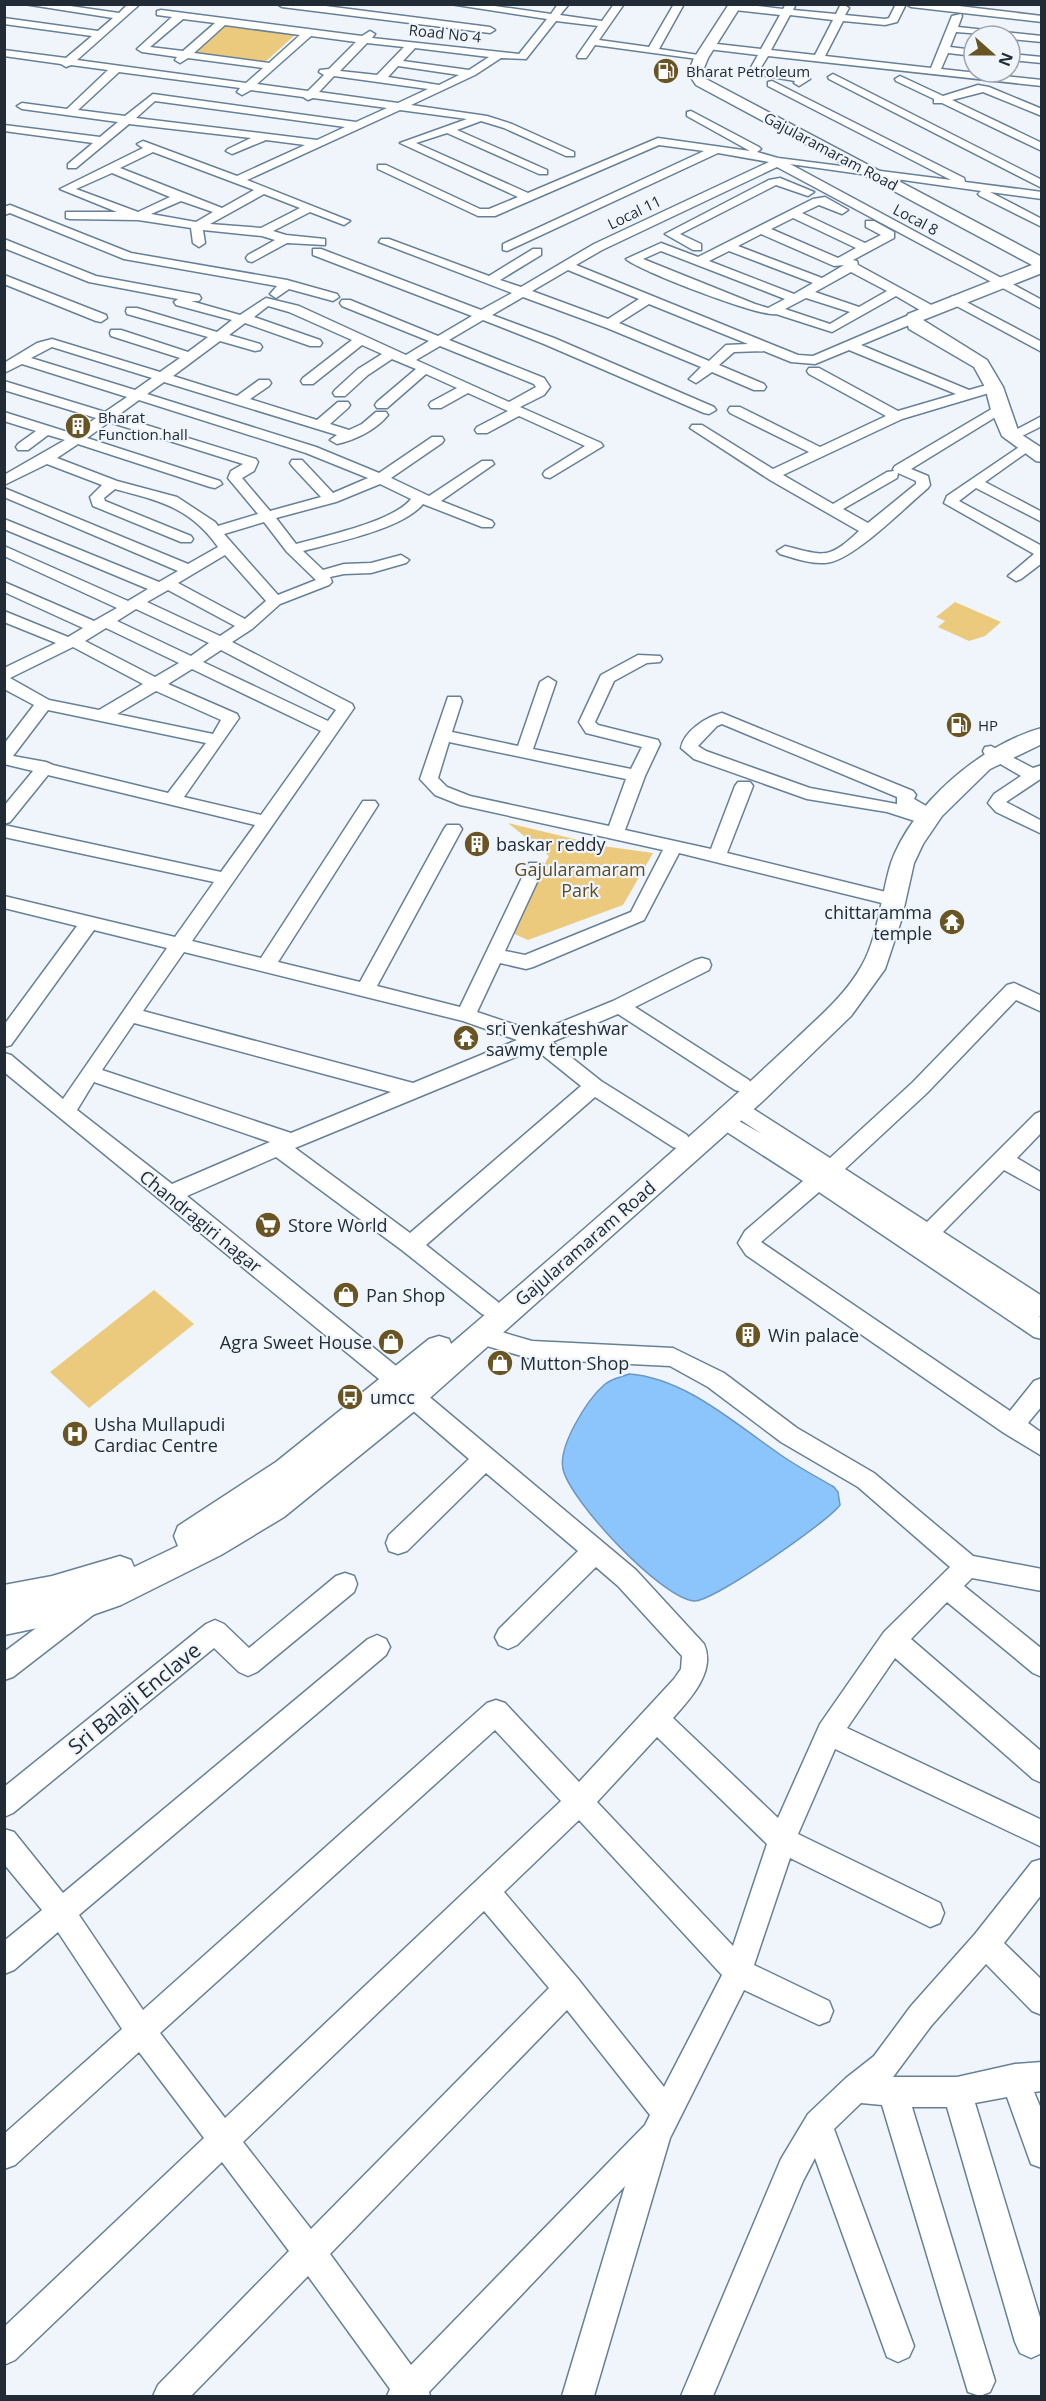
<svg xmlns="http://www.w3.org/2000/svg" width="1046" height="2401" viewBox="0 0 1046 2401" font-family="'Open Sans',sans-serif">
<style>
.green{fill:#ebca7e}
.water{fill:#8cc5fb;stroke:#6c97c0;stroke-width:1.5}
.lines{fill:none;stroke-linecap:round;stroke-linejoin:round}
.minor-casing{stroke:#678098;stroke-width:3}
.major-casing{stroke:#678098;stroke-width:3}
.minor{fill:#fff;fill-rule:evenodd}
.major{fill:#fff;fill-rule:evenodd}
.labels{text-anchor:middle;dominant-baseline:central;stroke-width:4.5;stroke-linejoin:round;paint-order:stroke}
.far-street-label{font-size:15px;fill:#222c36;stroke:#f0f5fb}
.far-poi-label{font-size:15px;fill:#222c36;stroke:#f0f5fb;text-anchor:start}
.poi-label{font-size:18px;fill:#222c36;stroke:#f0f5fb;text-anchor:start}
.park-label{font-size:18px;fill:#5c4c24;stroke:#f0f5fb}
.street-label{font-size:18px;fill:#222c36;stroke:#f0f5fb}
.near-street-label{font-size:21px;fill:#222c36;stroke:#f0f5fb}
</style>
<rect width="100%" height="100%" fill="#f0f5fb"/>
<g class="green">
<polygon points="221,24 296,34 264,63 189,54"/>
<polygon points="955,602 1001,622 985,636 969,641 938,627 945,621 936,617"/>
<polygon points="508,823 603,846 653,853 623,905 528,940 512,933 520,908 549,856"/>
<polygon points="154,1290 194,1324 89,1408 50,1372"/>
</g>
<path class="water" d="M629,1374C685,1378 734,1423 778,1453C796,1466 815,1476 834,1487L838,1492L840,1505C828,1522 711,1603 694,1601C661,1598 570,1501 563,1469C558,1446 587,1400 604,1385C610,1379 621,1377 629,1374Z"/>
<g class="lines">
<g class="minor-casing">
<g id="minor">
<path d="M24,4H56L119,13L128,4H140L77,60L246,83L263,68L188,58L180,63L175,60L177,57L142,52L137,49L172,17L157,15V11L161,10L362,36L370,31L375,34L372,38L519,54L547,19L450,4H481L551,14L558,4H569L560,15L602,21L614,4H624L599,40L649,47L674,4H684L659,49L705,56V60L595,45L586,58H578L577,56L598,26L556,21L526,59L501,58L475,75L411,105L487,116L512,124L574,152V156H566L504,128L481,121L457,130L547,170V174H539L447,133L416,143L528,193L658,138L750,151L687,116V112L691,111L759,147L761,149L757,152L778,158L951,180L768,86V82L772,81L964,178L965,182L1042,192V199L990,192L1042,219V227L980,196L978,194L981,191L790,164L1042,300V309L777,167L602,250L576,265L798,355L813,356L909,315H919L920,318L919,321L861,345L969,390L994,383L999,384L1001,387L999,390L902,419L783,475L833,504L887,472L894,471L893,469L895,466L995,407L1000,406L1007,410L911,469L928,476L930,485L928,488C905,507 852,562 825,563C810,564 794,558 780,554L777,551L785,546C825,556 828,560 859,531L770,480L690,428L692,425H702L773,469L809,452L730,413L728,410L730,407H740L820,447L886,416L809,374L807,371L809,368H819L898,411L956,394L849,350L815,364L791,362L764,351L734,352L719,365L764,384L766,387L764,390H754L712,372L696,383L689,379L701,367L607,328L523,297L492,315L554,338L714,407L716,410L709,414L704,413L544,344L483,320L449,340L544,378L550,387L544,395L520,407L601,443L603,446L550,478L545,477L543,474L545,471L585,446L519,416L487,433H477L475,430L477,427L508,411L468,393L441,408H431L429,405L431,402L457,388L426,374L387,408H377L375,405L377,402L416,369L392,359L368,375L345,396H335L333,393L335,390L358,369L382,354L362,345L313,384H303L301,381L303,378L352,340L289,312L268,306L254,317L320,340L322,343L320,346H310L245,323L229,335L260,344L262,347L260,350L255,351L220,341L173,376L237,396L259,380H269L271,383L269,386L250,399L317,420L338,402H348L350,405L348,408L330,424L349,430L362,424L376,412H386L388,415C376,430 355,440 337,444L330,440L337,435L164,382L147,394L316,447L379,473L432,437H442L444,440L442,443L391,478L429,496L482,461H492L494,464L441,501L492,521L494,524L492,527H482L423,504C403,529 333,543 303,551L323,570L344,564L371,563L401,555L409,560L406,563L371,573L344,574L330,577L332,582L329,585L280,604L252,629L232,642L352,704L354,708L192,941L261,958L363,801H375L378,805L278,962L360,982L444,829L447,825H459L462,829L377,986L460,1007L529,863H541L544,867L505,951L525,955L631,912L663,850L460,805L435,795L420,779L448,697H460L462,701L452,732L518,746L540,682L548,677L556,682L533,749L631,769L642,747L586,733L579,722L601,675L638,655L660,656L662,659L660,662L647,663L614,681L595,722L598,725L658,740L660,744L645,776L625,830L711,849L735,786L738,782H750L753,786L727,853L894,894L900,896L903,900L900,904L894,906L679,853L644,920L533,967L526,969L500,963L477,1012L537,1032L613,1001L695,960L702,958L709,960L711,965L709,970L635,1007L749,1080L752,1085L749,1090L742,1092L735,1090L618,1014L552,1042L601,1081L687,1135L690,1141L687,1147L680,1149L673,1147L595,1097L426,1245L498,1302L501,1308L498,1314L490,1317L482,1314L403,1251L276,1157L187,1196L406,1374L409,1381L406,1388L398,1391L390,1388L4,1072V1053L11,1055L63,1099L167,948L94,930L11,1045L4,1047V1025L77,926L4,908V896L175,937L214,882L4,837V825L221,872L255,825L48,775L10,822L4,824V806L33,771L4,764V744L34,705L4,689V668L56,643L4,622V611L68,637L83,628L4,592V582L94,621L117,608L4,556V546L128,601L148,589L4,529V519L159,582L178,571L4,497V488L188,564L218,547C190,507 159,501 115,489L104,498L105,501L191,536L193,539L191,542H181L93,506L90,497L102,485L47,464L4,485V475L65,440L48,435L28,450H18L16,447L18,444L36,431L4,421V412L74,434L96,418L4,390V381L105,412L127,397L22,364L4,373V363L37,343L52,339L160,372L180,358L111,336L110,333L111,330H121L188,352L208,337L127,314L126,311L127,308H137L217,332L232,320L176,305L174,302L178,299L89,282L4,248V239L96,276L199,295L201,298L199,301H191L240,315L266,298L299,306L406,355L429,341L342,306L340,303L342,300H350L438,336L472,316L313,255V249H321L481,310L512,293L379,242L381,239H389L489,276L533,249H541V255L500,280L521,287L594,244L769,162L718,153L507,251L503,250V244L704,151L659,145L495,216H478L378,169V165H386L480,209H489L518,197L400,143L467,119L400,110L247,180L350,221L344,225L310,212L273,231L286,235L325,239V245L287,243L252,262L248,261L246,258L248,255L275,240L262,236L203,230L205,243L199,247L193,243L191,228L138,220L70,219L66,218V212H117L60,189L143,148L137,144L143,141L237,176L305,145L266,140L232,154L226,151L228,149L251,138L129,124L76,168H68V164L93,143L4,131V125L100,137L118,122L22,109L17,106L22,103L67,109L108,70L71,65L66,67L61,64L4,56V50L66,58L92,36L4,24V18L98,31L113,18ZM183,19L215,23L183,51L150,47ZM225,25L300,35L269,63L194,53ZM311,36L356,42L329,69L320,70L319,72L324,75L308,91L257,84ZM367,43L404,47L377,75L340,71ZM415,48L489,57L469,70L403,61ZM398,66L459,75L439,85L388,77ZM119,72L240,88L237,92L242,95L251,90L303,97L308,100L313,98L387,108L356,122L153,94L125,116L78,110ZM334,76L428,89L398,103L319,92ZM155,101L345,127L317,140L136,118ZM153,152L254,190L222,208L120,168ZM112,173L170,197L138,212L76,189ZM264,194L300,208L261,228L210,224ZM181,201L213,212L196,222L151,214ZM568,270L639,299L608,319L532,291ZM649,304L748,344L726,345L709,361L619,323ZM440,346L534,384L536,387L509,402L416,360ZM52,347L152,378L135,390L31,358ZM139,400L306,453L368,478L333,493L302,460H292L290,463L292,466L321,497L270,511L242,478L254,471L258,462L256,459L117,416ZM109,422L243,464L231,471L228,478L258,514L218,526L215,522L177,497L117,481L57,458L78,444L210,487L215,488L222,484L220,481L87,438ZM898,473L916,481V484L868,523L843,509L897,478ZM380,484L411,499C393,522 324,536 296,544L276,518L336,502ZM264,522L287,552L316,580L278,595L224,534ZM225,555L266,601L245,619L178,583ZM168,590L235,626L220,636L147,602ZM136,609L209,643L191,656L117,621ZM106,628L179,663L155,677L85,641ZM73,647L143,684L99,710L49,700L10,678ZM221,650L336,710L328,721L203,662ZM192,669L321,731L261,815L184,797L239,718L237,714L168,684ZM156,691L221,720L213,734L117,714ZM48,710L206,743L168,793L53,765L46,762L13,756ZM449,742L626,779L609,826L470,796L447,787L438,778ZM184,952L463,1021L517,1040L413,1083L143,1011ZM134,1023L391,1092L291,1133L102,1070ZM535,1049L581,1086L410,1233L295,1148ZM94,1082L270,1142L172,1184L77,1110Z"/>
<polygon points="277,4 310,4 490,27 495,30 490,33 282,7"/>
<path d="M740,4L783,9L786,4H796L793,10L836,14L840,6L844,5L849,8L845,15L885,19L889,18L896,4H906L897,22L885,25L843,21L825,56L931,68L952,16L961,14L962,16L958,27L1042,36V42L1010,39V36L956,32L950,47L974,50V56L948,53L941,69L1042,80V86L768,56L760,69L805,76L810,79L799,86L794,83L795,81L750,73L749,71L758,55L708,49L703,46L708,43L761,49L780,15L735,10L730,7ZM790,15L833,20L815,55L771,50Z"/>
<polygon points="906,4 942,4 1042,16 1042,22 911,7"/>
<polygon points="1010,54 1042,57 1042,63 1010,60"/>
<polygon points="833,74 1042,180 1042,188 829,79 828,77"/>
<polygon points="900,76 943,96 978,85 989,87 1042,109 1042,116 983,92 952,100 1042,143 1042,151 942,103 934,103 934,99 896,81 895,79"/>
<polygon points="780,178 814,192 808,196 776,185 680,234 701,244 701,250 693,250 665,234 769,180"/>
<path d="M825,197L848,210L842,214L819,205L802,213L865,243L881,235L866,227V221H874L894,232V238L853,260L857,261L858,265L935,307L936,310L935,313H925L896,296L832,332L776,314C762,318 637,270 626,259L661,243L698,257L813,199ZM793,218L856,248L838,258L771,229ZM761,234L834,266L844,265L822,278L738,246ZM661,251L785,299L768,308L755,304L643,259ZM729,251L813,283L794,294L709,261ZM851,272L887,291L859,307L815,292ZM806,298L850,312L830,324L785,309Z"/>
<polygon points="10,205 131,253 287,280 337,294 339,297 333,301 289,289 276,298 270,294 277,286 124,259 10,213 4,215 4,207"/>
<polygon points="4,275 106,315 107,318 101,322 96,321 4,284"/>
<polygon points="955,296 1042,342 1042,352 951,303 949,300 951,297"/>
<polygon points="1042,416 1042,426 1016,439 1006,439 1004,436"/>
<polygon points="1025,443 1032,447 1030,450 985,482 1042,512 1042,522 976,488 959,501 1042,546 1042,563 1021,579 1016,581 1008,576 1034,554 944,503 947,496"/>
<path d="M722,713L913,791L916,795L914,799L928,807L931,811L924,820L918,822L887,812L807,799L694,759L681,748C684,731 706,717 722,713ZM722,724L897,797V804L810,788L706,751L698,746L717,726Z"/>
<polygon points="991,746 1033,768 1042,765 1042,778 1006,802 1042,821 1042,834 996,812 988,803 994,794 1021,776 985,755 983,751 985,747"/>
<polygon points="1014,983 1042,996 1042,1012 1016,1000 927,1093 845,1169 927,1222 1035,1114 1042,1111 1042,1132 1017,1158 1042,1173 1042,1191 1004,1170 943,1232 1042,1296 1042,1317 1038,1316 1042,1318 1042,1339 1034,1337 819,1192 761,1242 1010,1411 1034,1381 1042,1378 1042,1406 1028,1423 1042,1433 1042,1456 1004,1433 746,1255 738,1243 745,1231 803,1181 716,1125 713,1120 716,1115 723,1112 762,1134 730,1113 727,1108 730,1103 737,1100 744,1103 830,1158 913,1082 1007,985"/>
<path d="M481,1326L532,1341L673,1348L724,1373L797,1428L874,1473L973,1556L1042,1569V1591L972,1578L964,1586L1042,1649V1677L1033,1673L947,1602L911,1639L1042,1752V1783L1033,1779L895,1658L847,1728L1042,1820V1847L835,1749L798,1834L940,1903L944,1913L940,1923L930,1927L790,1858L754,1965L829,2001L833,2011L829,2021L819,2025L744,1990L670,2138L594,2396H562L625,2186L429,2392L430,2396H387L390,2389L308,2276L191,2396H153L158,2385L289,2251L222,2162L15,2360L4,2365V2327L204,2138L139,2052L15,2165L4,2169V2134L122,2029L58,1932L14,1970L4,1974V1941L42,1910L4,1864V1829L14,1832L63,1893L368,1639L377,1635L386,1639L390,1647L386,1655L79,1915L143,2010L487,1703L496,1700L505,1703L579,1782L674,1679L681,1669L682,1656L618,1586L596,1567L517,1645L508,1649L499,1645L495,1637L499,1629L578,1551L486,1473L407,1551L398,1554L389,1551L386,1543L389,1535L469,1459L404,1403L401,1396L404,1389L412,1386L420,1389L636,1570L704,1644C716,1671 691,1698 673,1718L778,1818L820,1724L884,1632L950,1567L858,1487L781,1442L708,1387L670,1366L532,1359L473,1342L470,1335L473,1328ZM495,1730L561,1801L225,2118L160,2033ZM657,1737L767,1844L733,1946L597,1802ZM579,1820L722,1975L664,2087L578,1979L504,1892ZM484,1911L549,1988L311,2229L243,2142ZM567,2010L650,2115L645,2125L411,2365L330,2254Z"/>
<polygon points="345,1573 354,1576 357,1584 354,1592 257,1672 248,1676 239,1672 214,1648 13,1813 4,1817 4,1787 206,1624 215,1620 224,1624 249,1648 336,1576"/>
<polygon points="88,1593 97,1596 100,1604 97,1612 13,1677 4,1680 4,1652 79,1596"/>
<polygon points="1042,1859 1042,1894 1004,1943 1042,1980 1042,2015 1032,2011 986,1964 931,2026 893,2077 957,2077 1015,2064 1042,2062 1042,2091 1034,2092 1042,2111 1042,2168 1031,2164 1007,2097 975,2103 1042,2324 1042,2353 1031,2358 1020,2353 1015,2342 947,2107 912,2107 995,2381 990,2392 980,2396 968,2392 882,2105 861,2103 834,2129 914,2346 909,2357 898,2362 887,2357 815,2158 803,2181 713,2396 681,2396 781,2159 808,2114 846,2078 874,2056 911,2006 975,1934 1032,1862"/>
</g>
</g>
<g class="major-casing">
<g id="major">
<polygon points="729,4 742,4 708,58 702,73 706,79 1042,257 1042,273 923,320 987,360 1003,387 1019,433 1042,448 1042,462 1036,461 1002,436 991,410 985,387 974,367 909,329 906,318 908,314 1032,265 696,85 688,73 694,58"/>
<path d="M1042,728V744L990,769L942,816L923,844L914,863L901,921L885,969L851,1016L765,1099L422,1405L284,1517L221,1555L121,1605L81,1619L4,1635V1585L52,1576L120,1556L131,1560L134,1567L178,1546L174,1536L178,1526L276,1462L429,1339L439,1336L449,1339L451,1344C542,1266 632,1188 721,1108C747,1085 772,1061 797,1038C820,1016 845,995 861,967C878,939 881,895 891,863C912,804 982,744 1042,728Z"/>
</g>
</g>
<use href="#minor" class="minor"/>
<use href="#major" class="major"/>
</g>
<defs>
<g id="fuel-disc" transform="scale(1.35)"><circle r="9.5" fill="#695524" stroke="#f0f5fb"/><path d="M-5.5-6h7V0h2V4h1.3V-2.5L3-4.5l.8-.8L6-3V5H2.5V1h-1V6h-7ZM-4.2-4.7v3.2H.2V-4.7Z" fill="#fff"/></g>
<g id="building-disc" transform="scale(1.35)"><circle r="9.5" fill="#695524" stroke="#f0f5fb"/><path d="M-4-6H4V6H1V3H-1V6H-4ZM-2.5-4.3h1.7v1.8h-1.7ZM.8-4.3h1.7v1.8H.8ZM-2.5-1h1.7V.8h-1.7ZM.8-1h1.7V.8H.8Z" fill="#fff"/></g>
<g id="temple-disc" transform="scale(1.35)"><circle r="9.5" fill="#695524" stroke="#f0f5fb"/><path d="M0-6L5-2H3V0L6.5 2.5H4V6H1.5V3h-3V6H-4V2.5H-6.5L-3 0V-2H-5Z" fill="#fff"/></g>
<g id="supermarket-disc" transform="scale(1.35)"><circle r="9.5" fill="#695524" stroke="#f0f5fb"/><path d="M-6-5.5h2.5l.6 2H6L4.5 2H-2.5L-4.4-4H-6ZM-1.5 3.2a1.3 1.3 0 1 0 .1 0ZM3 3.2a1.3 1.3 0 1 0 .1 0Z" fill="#fff"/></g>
<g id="shop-disc" transform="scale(1.35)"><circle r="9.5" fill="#695524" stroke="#f0f5fb"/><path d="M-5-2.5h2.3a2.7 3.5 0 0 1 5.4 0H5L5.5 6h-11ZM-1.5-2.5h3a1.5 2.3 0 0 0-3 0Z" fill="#fff"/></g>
<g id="bus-disc" transform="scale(1.35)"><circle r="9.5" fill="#695524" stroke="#f0f5fb"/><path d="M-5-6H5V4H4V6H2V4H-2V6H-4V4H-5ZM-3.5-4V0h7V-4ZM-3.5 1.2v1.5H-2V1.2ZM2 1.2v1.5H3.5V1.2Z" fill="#fff"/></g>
<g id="hospital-disc" transform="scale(1.35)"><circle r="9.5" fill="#695524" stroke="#f0f5fb"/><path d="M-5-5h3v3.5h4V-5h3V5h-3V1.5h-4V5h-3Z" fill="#fff"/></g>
</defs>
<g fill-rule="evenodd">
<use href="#fuel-disc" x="666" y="71"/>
<use href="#building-disc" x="78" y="426"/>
<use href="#fuel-disc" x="959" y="725"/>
<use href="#building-disc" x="477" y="844"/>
<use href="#temple-disc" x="952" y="922"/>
<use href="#temple-disc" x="466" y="1038"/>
<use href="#supermarket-disc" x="268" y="1225"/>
<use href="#shop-disc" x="346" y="1295"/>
<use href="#building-disc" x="748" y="1335"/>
<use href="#shop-disc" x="391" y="1342"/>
<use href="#shop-disc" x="500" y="1363"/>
<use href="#bus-disc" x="350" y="1397"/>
<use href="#hospital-disc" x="75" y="1434"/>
</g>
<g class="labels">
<g class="far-street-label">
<text transform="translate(445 33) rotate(6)">Road No 4</text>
<text transform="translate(831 151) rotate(28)">Gajularamaram Road</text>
<text transform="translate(634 212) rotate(-26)">Local 11</text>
<text transform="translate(916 219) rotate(28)">Local 8</text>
</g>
<g class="far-poi-label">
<text x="686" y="71">Bharat Petroleum</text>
<text x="98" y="417">Bharat<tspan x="98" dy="17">Function hall</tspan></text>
<text x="978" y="725">HP</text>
</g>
<g class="poi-label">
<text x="496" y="844">baskar reddy</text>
<text x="932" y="912" text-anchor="end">chittaramma<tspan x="932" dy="21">temple</tspan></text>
<text x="486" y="1028">sri venkateshwar<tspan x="486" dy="21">sawmy temple</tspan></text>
<text x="288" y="1225">Store World</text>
<text x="366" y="1295">Pan Shop</text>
<text x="768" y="1335">Win palace</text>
<text x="372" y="1342" text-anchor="end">Agra Sweet House</text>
<text x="520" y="1363">Mutton Shop</text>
<text x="370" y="1397">umcc</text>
<text x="94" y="1424">Usha Mullapudi<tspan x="94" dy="21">Cardiac Centre</tspan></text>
</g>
<g class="park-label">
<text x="580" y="869">Gajularamaram<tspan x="580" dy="21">Park</tspan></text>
</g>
<g class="street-label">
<text transform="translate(201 1221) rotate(39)">Chandragiri nagar</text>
<text transform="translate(585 1243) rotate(-41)">Gajularamaram Road</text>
</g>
<g class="near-street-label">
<text transform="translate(134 1698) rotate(-39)">Sri Balaji Enclave</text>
</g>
</g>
<rect width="1046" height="2401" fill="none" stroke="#222c36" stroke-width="12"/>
<g transform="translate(992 54) rotate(111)"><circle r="28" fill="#f0f5fb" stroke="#9ea5ac" stroke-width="1.5"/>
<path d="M0-4.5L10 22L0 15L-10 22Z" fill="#695524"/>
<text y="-9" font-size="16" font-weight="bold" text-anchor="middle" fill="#222c36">N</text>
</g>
</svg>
